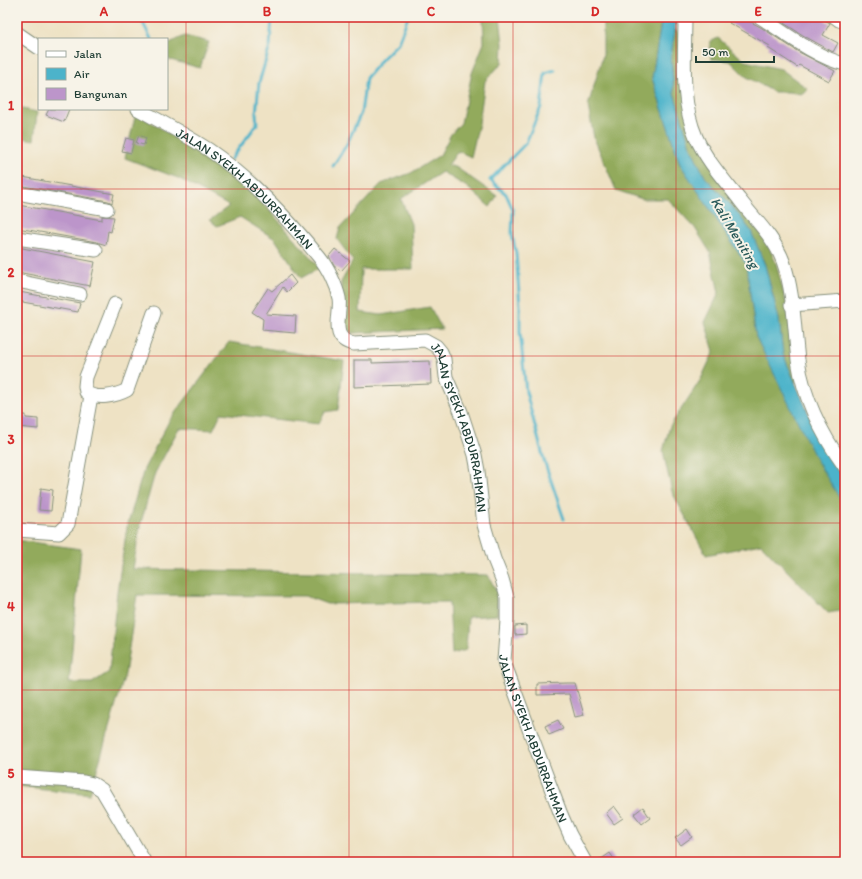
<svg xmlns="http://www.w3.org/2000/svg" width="862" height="879" viewBox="0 0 862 879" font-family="Itim,sans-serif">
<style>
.forest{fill:#92aa5c;stroke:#587448}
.water{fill:#4cb3ca;stroke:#36787f}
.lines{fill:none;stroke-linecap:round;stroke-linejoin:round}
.stream{stroke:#4cb3ca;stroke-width:3}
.building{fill:#bc95ca}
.street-casing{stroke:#86907c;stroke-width:15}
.street{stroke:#fff;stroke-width:13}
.grid{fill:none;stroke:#d62828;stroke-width:1;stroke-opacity:0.55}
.labels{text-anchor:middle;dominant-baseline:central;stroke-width:4;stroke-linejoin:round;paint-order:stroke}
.street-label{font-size:13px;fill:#1f3d34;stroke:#f7f3e8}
.water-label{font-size:14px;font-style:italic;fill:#2a5a5a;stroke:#f7f3e8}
.neatline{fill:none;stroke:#d62828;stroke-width:1.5}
.grid-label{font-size:13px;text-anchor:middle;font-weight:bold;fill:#d62828}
</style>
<rect width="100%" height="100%" fill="#f7f3e8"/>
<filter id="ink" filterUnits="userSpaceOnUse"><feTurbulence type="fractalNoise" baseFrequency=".025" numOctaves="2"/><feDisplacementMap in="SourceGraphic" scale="8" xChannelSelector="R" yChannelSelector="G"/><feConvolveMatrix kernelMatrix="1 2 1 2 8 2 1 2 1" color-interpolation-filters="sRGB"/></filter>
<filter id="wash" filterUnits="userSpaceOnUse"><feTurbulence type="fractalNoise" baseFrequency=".012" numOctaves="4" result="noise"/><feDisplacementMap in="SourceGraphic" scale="16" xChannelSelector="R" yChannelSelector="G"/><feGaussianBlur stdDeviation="0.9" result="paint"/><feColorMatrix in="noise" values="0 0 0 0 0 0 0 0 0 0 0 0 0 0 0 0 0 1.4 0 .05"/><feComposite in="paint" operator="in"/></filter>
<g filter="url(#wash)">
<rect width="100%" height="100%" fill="#eee2c4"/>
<g class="forest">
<polygon points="483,17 500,17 503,44 502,63 485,81 479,123 471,157 458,151 448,165 457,168 497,196 490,207 467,187 442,172 401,199 411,224 413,269 361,269 360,312 381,315 430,307 442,329 353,333 343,327 341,282 353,261 337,239 340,228 381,184 411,173 440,155 451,134 461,123 472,73 484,43"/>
<polygon points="602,17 662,17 652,78 680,164 746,264 756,337 845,507 845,610 828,613 761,544 706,555 672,492 663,451 670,426 701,379 714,351 705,322 719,293 710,252 695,228 668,199 642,199 616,190 594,138 588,106 603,55 603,23"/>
<polygon points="675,29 681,34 689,127 765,238 776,263 786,302 799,380 795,382 783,354 779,319 765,265 751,231 732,206 705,177 690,146 674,93 671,56"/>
<polygon points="185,36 209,42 200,68 167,59 167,44"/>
<polygon points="718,38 745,61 781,69 808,89 801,94 789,92 774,92 745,76 730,61 711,59 710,42"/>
<polygon points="17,108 37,112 34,140 17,137"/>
<polygon points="136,113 228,170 250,188 320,268 301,278 275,239 240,217 217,226 210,220 229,206 178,178 125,158"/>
<polygon points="229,342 344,361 338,410 325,412 319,424 221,413 213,430 179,428 155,473 140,526 133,569 488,575 498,594 497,615 468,617 466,650 452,654 449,602 327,604 305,596 137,595 125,674 90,794 17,786 17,540 81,549 69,683 92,683 109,672 117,592 127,527 144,469 169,421"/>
</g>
<polygon class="water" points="662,17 677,17 671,56 674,93 690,146 705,177 732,206 751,231 765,265 779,319 783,354 816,431 845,476 845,507 817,461 756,337 746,264 680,164 652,78"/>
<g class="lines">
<g class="stream">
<polyline points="140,17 151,39"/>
<polyline points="555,70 545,73 541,107 526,143 490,180 506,194 513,210 512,234 516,253 520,306 520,332 526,392 544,460 564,519"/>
<polyline points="231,159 257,124 256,114 259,83 270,46 272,17"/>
<polyline points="333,166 347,144 361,113 366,78 382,59 398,43 408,17"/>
</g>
</g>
<g id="blocks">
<g class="building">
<polygon points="733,17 742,17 762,28 797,51 835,71 829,81 799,65 797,67 768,48 770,46 729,23"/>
<polygon points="774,17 819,17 830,23 823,35 838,43 833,52 806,37"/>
<polygon points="49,109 69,109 64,122 46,115"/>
<polygon points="139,135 146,138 144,145 136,143"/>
<polygon points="126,138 134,140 131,153 122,151"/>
<polygon points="17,176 114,194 112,203 108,201 17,185"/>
<polygon points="18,205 102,220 102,216 114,217 111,232 108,231 106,245 97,242 17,228"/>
<polygon points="17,247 95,262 90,286 17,272"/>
<polygon points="335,249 350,261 341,271 334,266 329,256"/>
<polygon points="290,275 296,283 287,292 283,287 266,314 296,316 295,333 262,330 263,319 252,312 268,288 272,291"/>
<polygon points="19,292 80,303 78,312 17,301"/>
<polygon points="354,360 372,360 372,363 430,361 431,384 354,387"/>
<polygon points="17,415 26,415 26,418 38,419 38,429 17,427"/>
<polygon points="41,488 53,490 51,511 39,510"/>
<polygon points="526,625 526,634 515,635 515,626"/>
<polygon points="566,683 575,683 584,715 575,717 569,694 537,695 537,684"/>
<polygon points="558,720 563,729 549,735 545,726"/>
<polygon points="614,806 623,818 614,824 606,813"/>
<polygon points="643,807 650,818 642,824 634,814"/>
<polygon points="687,829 692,837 681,845 675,838"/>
<polygon points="610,853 616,862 597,862"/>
</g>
</g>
</g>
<g filter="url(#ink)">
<use href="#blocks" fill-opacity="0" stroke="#86907c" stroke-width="1"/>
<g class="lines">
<g class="street-casing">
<g id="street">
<path d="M685,17C685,57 680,100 696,137C706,160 724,180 739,199C754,219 774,237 783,261C794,292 794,327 798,360C804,400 822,435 845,467"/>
<path d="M760,17C783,32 819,59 845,64"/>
<polyline points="835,17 839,20 845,22"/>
<polyline points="17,33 39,48"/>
<path id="s1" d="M138,109C162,122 186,135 209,150C250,178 288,219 319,257C328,268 336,285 339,298C342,315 328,339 354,344L425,340L436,346L441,352L444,359L446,377L461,412L475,455L478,471L484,525L494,559L502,579L507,597V621L504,661L505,665L560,812L570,835L585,862"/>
<polyline points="17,193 107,209"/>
<polyline points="17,238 96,250"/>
<polyline points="17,281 80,294"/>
<path d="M115,304L86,377L85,386L86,392C96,400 116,396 127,390L154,313"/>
<polyline points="791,305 845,301"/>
<polyline points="17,530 59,533 68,524 91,396"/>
<polyline points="17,777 84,782 93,784 102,790 144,861"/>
</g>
</g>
<use href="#street" class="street"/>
</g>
</g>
<path class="grid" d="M186,17V862M349,17V862M513,17V862M676,17V862M17,189H845M17,356H845M17,523H845M17,690H845"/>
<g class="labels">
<g class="street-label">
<text stroke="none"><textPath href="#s1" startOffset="134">JALAN SYEKH ABDURRAHMAN</textPath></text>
<text stroke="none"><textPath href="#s1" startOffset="506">JALAN SYEKH ABDURRAHMAN</textPath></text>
<text stroke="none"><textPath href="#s1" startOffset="830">JALAN SYEKH ABDURRAHMAN</textPath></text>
</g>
<g class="water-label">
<text transform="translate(735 233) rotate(59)">Kali Meniting</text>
</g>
</g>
<rect width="862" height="879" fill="none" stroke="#f7f3e8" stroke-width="44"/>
<rect x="38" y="38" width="130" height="72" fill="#f7f3e8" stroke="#a1aaa0"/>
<rect x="46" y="51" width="20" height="6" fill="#ffffff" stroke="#a1aaa0"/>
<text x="74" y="58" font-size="12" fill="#1f3d34">Jalan</text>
<rect x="46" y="68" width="20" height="12" fill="#4cb3ca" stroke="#a1aaa0"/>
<text x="74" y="78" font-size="12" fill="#1f3d34">Air</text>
<rect x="46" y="88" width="20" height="12" fill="#bc95ca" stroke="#a1aaa0"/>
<text x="74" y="98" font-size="12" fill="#1f3d34">Bangunan</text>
<path d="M696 56v6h78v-6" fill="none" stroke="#1f3d34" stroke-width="2"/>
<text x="702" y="56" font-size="12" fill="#1f3d34" stroke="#f7f3e8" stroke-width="3" paint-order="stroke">50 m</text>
<rect x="22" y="22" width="818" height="835" class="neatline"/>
<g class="grid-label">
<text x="104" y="16">A</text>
<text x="267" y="16">B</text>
<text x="431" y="16">C</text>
<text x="595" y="16">D</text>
<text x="758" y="16">E</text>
<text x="11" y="110">1</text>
<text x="11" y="277">2</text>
<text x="11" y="444">3</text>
<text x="11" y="611">4</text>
<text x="11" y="778">5</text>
</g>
</svg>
